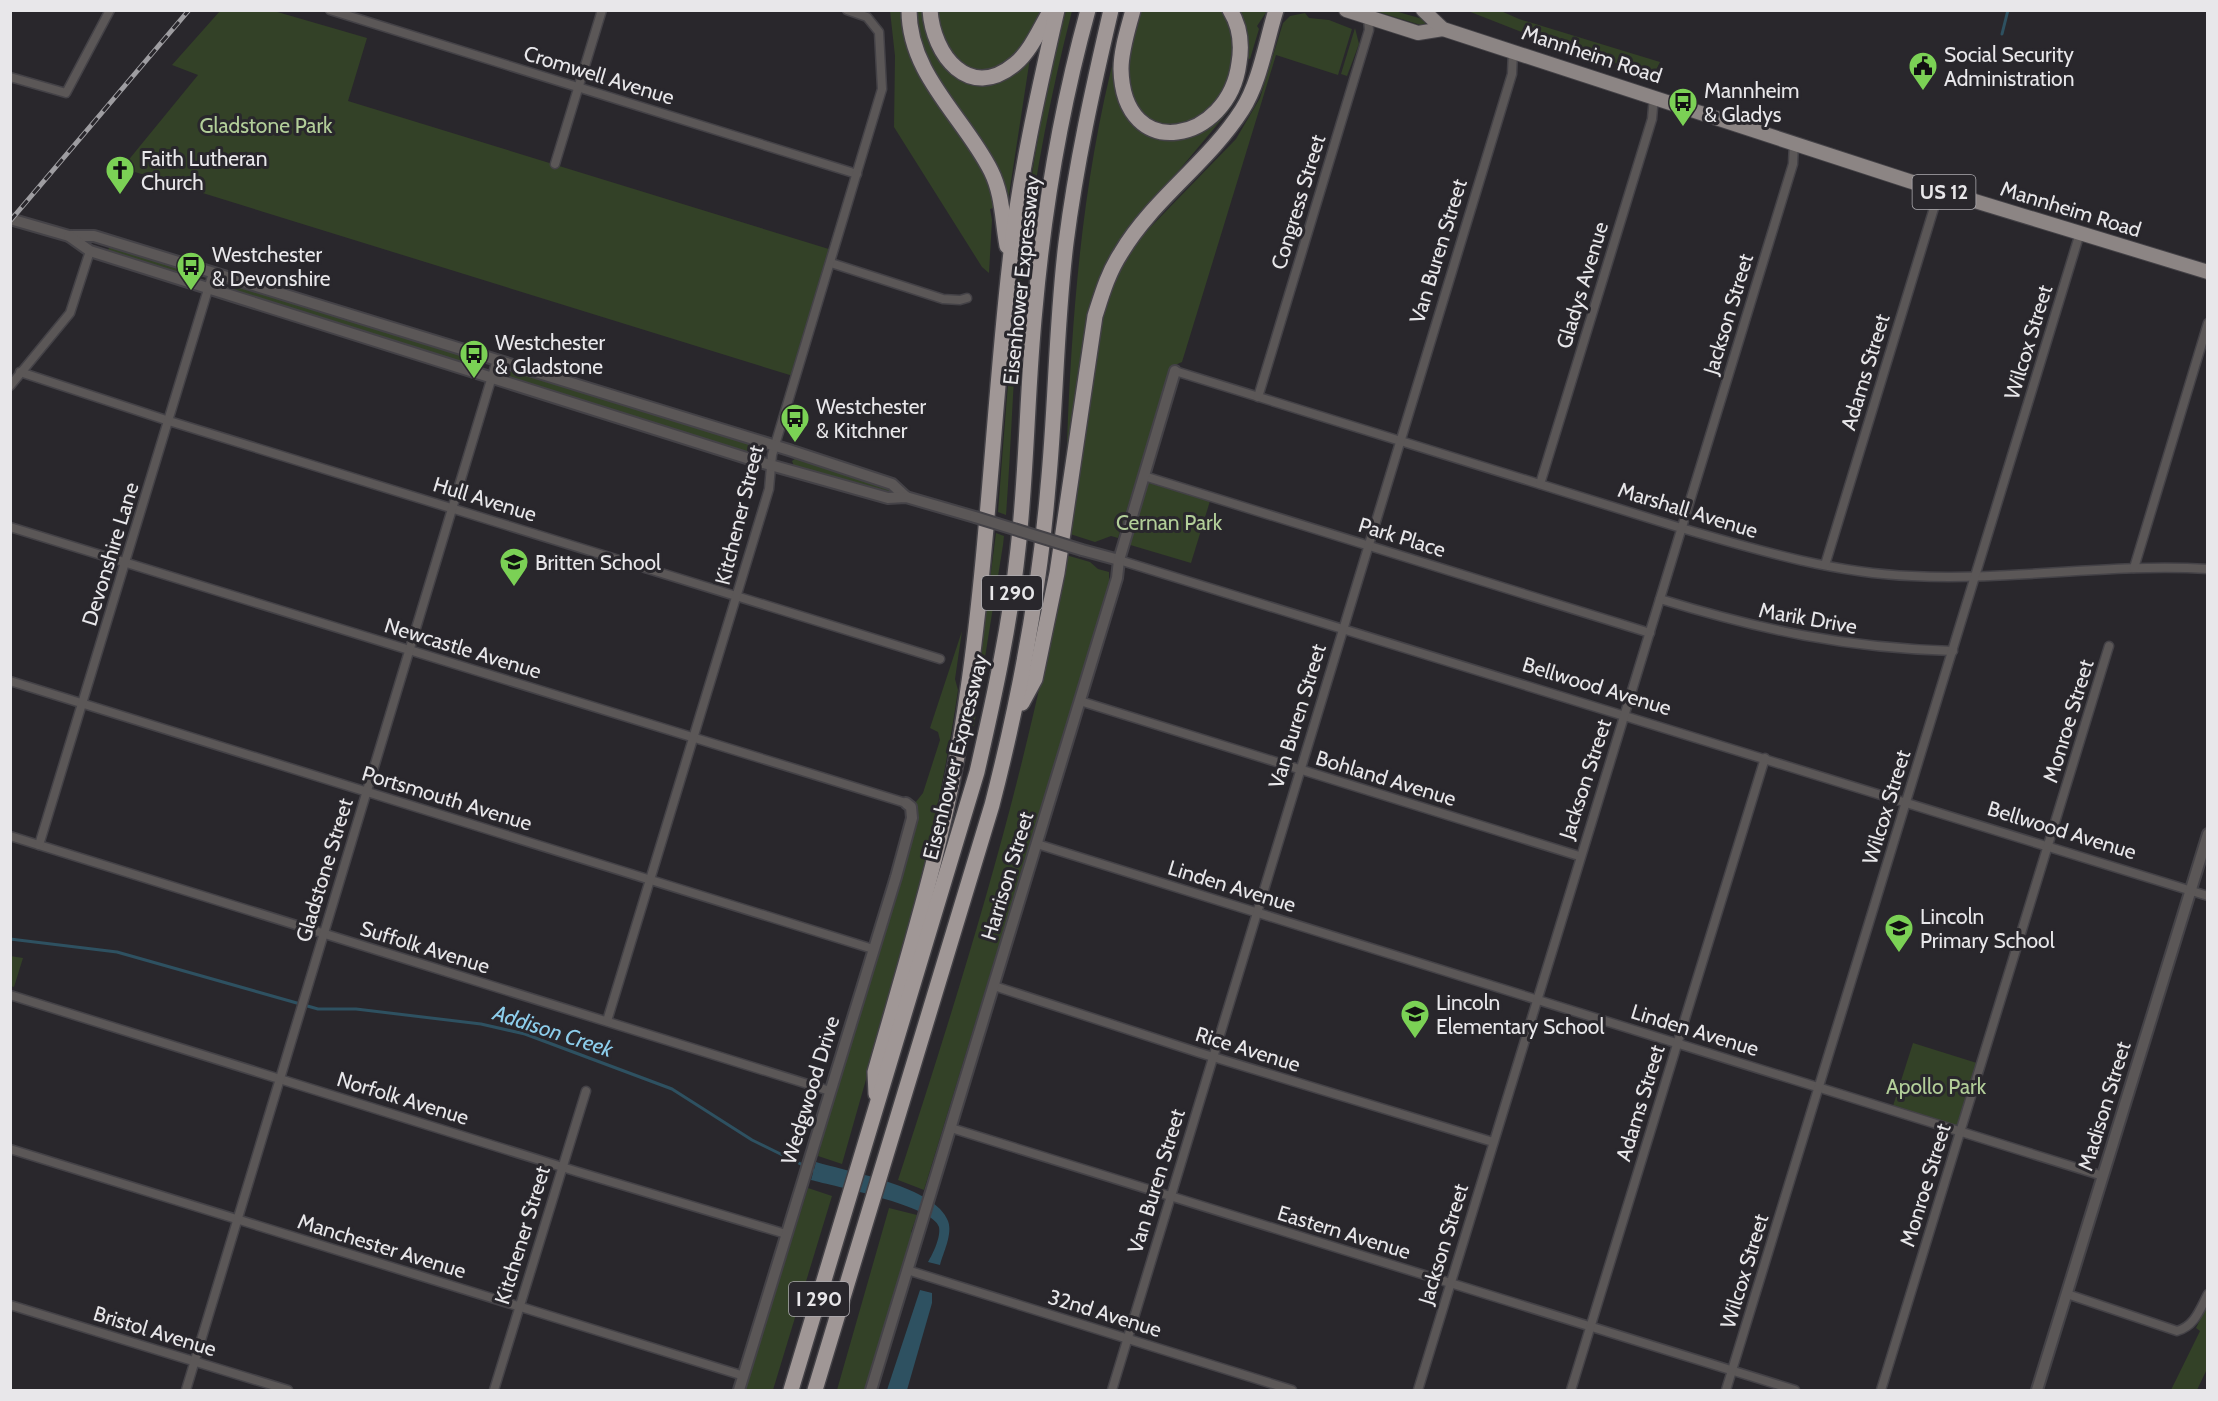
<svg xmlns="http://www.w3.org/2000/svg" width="2218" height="1401" viewBox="0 0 2218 1401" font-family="Cabin,sans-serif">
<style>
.green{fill:#334127}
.water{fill:#2e5161}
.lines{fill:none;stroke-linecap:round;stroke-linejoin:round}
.stream{stroke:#2e5161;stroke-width:3}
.minor-casing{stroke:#444247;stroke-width:11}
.tertiary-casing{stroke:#444247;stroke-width:14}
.primary-casing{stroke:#444247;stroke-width:16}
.motorway-casing{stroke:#444247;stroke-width:18}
.minor{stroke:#5b5757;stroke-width:8}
.tertiary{stroke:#5b5757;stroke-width:10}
.primary{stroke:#8c8584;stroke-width:14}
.motorway{stroke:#a09796;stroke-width:15}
.rail-casing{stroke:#9e9da1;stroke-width:5}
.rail{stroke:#29272c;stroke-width:3;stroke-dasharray:9;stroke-linecap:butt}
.tertiary-bridge-casing{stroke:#444247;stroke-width:14;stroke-linecap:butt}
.tertiary-bridge{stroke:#5b5757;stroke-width:10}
.labels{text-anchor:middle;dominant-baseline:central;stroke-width:6;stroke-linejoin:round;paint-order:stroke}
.shield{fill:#29272c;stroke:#afadb1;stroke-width:1.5}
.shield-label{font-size:20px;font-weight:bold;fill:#e8e7ea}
.street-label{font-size:21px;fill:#e8e7ea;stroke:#29272c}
.poi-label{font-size:21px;fill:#e8e7ea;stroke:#29272c;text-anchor:start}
.park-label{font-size:21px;fill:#b2ce99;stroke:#29272c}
.water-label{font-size:22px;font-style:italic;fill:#8dceec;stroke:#29272c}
</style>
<rect width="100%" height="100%" fill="#29272c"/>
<g class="green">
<polygon points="220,11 274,11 367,38 348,101 832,250 793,376 122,168 198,75 172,65"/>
<polygon points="890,11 903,11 908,46 987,176 997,207 990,209 992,220 989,273 982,267 894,127 895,56"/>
<polygon points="914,11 925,11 970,80 1030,58 1008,201 934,75 921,49"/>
<path d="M937,11H1040C1027,58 969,103 941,38C938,30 938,19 937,11Z"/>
<path d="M1066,11H1072C1049,100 1032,191 1022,283C1013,360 1012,438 1006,515L998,512C1011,343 1022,175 1066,11Z"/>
<path d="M1140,11H1226C1242,50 1232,102 1192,122C1187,125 1179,124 1174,125C1137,127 1124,84 1128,54C1130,42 1136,24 1140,11Z"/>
<polygon points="1237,11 1267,11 1257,26 1259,29 1250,59 1247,58 1245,23"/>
<polygon points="1375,11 1395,11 1426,20 1424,26"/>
<polygon points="1468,11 1501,11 1519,19 1660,62 1656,70 1646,73 1529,35"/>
<path d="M1305,13L1309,18L1329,20L1352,29L1338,75L1276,55L1182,362L1171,367L1118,538L1111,536L1095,542L1070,534L1099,326C1108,295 1118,269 1136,242L1236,139L1260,98L1283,23L1290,16Z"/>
<polygon points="1355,28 1359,44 1347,76 1341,74"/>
<path d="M1117,46L1116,72L1157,137L1190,138L1214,124L1232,107L1123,237L1070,443H1067C1072,309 1083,176 1117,46Z"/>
<polygon points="110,246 196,272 198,278 196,280 107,252"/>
<polygon points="231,283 478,360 480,365 476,368 227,289"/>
<polygon points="511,371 761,447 763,452 758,455 512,379 509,376"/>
<polygon points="796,458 890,489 891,492 794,466 792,461"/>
<polygon points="1146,482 1210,501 1191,563 1127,544"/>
<polygon points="996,533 1004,536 1003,545 974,726 971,726"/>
<path d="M1066,555L1090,562L1098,569L1109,572V586L924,1190L898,1180C965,974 1029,768 1066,555Z"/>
<path d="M962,631L955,679L958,690C935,852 886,1007 842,1164L818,1156L821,1145L819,1144L917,824L918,813L915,803L923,793L940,740L938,732L930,728Z"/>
<polygon points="10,956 23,958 14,987 11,986"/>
<polygon points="1913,1043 1980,1064 1959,1130 1892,1109"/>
<polygon points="808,1188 832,1196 773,1390 745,1390"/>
<polygon points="889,1208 917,1215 911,1232 913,1234 865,1390 837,1390"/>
<polygon points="2207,1306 2207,1369 2197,1390 2171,1390 2200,1331 2196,1328"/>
</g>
<g class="water">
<path d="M816,1162C849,1172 936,1187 948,1221C953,1234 943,1253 940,1265L928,1262C933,1254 941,1237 939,1227C934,1206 833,1186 811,1180Z"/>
<polygon points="920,1290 932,1293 932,1303 907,1390 887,1390"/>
</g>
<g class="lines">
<g class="stream">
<polyline points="2002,34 2008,10"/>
<polyline points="10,939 117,952 318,1009 356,1009 481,1024 525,1034 672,1089 752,1140 817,1172"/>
</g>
<g class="minor-casing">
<g id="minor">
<polyline points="330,10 857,174"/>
<polyline points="10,77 66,93 110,10"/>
<polyline points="555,164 602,10"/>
<polyline points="831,263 943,299 960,300 967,298"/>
<path d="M1175,371L1681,528C1757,550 1833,573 1912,576C2011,581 2109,563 2208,569"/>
<polyline points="20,372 169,421 940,659"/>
<polyline points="10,386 70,313 90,251"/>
<polyline points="1258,397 1369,30 1368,17"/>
<polyline points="1144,476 1650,633"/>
<polyline points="1540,484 1652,119 1654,96"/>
<polyline points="10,527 906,803"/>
<polyline points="1119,560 2208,896"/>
<polyline points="1825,565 1934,208 1934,188"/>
<polyline points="2134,568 2208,323"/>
<path d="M1660,599C1761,630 1846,648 1953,651"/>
<polyline points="10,681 873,949"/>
<polyline points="1080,701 1579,856"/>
<polyline points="10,836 830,1091"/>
<polyline points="1037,844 2103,1176"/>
<polyline points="39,845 213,273"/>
<polyline points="994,986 1200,1053 1493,1142"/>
<polyline points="10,995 575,1171 786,1234"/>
<polyline points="607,1021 769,489 772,455 882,89 879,32 867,17 847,10"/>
<polyline points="951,1128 1795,1390"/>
<polyline points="10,1149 744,1376"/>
<polyline points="907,1270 1292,1390"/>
<path d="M2067,1294L2177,1331C2195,1326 2200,1309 2208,1294"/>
<polyline points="10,1305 288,1390"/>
<polyline points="186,1390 497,360"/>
<polyline points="494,1390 586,1091"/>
<polyline points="1112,1390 1512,74 1513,51"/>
<polyline points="1418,1390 1793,164 1794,143"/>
<polyline points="1571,1390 1765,758"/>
<polyline points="1726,1390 2080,233"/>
<polyline points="1881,1390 2109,646"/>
</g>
</g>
<g class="tertiary-casing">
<g id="tertiary">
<polyline points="10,219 69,236 94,236 789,450 892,484 906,497"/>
<polyline points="69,236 90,251 756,461 888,498 906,497 975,517"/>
<polyline points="1082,550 1119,560"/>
<polyline points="739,1390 896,877 912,818 911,807 906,803"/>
<polyline points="871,1390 1117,578 1119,560 1175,371"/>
<polyline points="2037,1390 2208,834"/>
</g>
</g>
<g class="primary-casing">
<g id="primary">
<polyline points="1346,10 1418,33 1443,29"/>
<polyline points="1423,10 1443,29 1909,181 2208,272"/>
</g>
</g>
<g class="motorway-casing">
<g id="motorway">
<path d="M909,10C909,75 964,117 991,171C1003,195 1002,220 1007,246"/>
<path d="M930,10C933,55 969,102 1015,64C1031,51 1040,28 1051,10"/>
<path d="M1133,10C1128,29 1121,50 1121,69C1123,165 1229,143 1239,63C1242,45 1240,26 1230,10"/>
<path d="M1022,703L1035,679L1057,573L1095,316C1102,294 1108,273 1121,253C1153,199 1208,163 1242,110C1260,82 1266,42 1276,10"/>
<path d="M876,1094L875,1072C909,952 947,832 965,709C988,560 993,410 1010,261C1019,177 1038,93 1057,10"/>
<path d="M791,1390L977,772C994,698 1010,625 1018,549C1027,469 1027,389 1035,309C1044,208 1061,108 1088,10"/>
<path d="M815,1390L992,805C1019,700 1039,595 1048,487C1056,406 1056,324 1066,243C1076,164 1093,87 1111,10"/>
</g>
</g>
<use href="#minor" class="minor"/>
<use href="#tertiary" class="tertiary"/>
<use href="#primary" class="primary"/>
<use href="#motorway" class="motorway"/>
<g class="rail-casing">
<polyline id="rail" points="10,221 189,10"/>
</g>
<use href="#rail" class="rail"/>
<g class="tertiary-bridge-casing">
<polyline id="tertiary-bridge" points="975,517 1082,550"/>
</g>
<use href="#tertiary-bridge" class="tertiary-bridge"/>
</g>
<defs>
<g id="civic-pin" transform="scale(1.5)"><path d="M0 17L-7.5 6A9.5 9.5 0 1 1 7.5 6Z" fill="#7bd155" stroke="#29272c"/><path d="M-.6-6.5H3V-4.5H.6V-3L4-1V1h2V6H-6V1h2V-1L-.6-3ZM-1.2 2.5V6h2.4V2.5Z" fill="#111"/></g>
<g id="bus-pin" transform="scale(1.5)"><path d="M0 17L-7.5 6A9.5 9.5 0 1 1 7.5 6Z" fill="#7bd155" stroke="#29272c"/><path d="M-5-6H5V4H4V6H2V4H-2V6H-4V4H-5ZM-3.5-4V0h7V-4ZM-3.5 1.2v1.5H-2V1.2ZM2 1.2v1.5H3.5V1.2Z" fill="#111"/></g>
<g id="church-pin" transform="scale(1.5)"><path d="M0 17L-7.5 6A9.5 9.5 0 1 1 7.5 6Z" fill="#7bd155" stroke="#29272c"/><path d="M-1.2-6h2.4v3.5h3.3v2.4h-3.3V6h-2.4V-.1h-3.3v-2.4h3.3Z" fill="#111"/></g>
<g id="school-pin" transform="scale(1.5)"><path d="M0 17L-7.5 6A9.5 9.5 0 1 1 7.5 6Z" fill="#7bd155" stroke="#29272c"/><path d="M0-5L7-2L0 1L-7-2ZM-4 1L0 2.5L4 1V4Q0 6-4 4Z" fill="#111"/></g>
</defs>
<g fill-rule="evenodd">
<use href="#civic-pin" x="1923" y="66"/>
<use href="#bus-pin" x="1683" y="102"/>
<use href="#church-pin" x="120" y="170"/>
<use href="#bus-pin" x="191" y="266"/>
<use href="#bus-pin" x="474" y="354"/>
<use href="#bus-pin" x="795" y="418"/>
<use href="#school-pin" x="514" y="562"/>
<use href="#school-pin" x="1899" y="928"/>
<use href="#school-pin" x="1415" y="1014"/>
</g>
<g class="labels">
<g class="shield">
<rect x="1912.5" y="175" width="63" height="34" rx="4.5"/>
<rect x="982" y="576" width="60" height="34" rx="4.5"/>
<rect x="789" y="1282" width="60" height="34" rx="4.5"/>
</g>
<g class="shield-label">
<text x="1944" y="192">US 12</text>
<text x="1012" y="593">I 290</text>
<text x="819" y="1299">I 290</text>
</g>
<g class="street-label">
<text transform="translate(1592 54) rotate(18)">Mannheim Road</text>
<text transform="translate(599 75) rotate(17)">Cromwell Avenue</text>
<text transform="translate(1298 202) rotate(-73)">Congress Street</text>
<text transform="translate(2071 209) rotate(17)">Mannheim Road</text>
<text transform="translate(1438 251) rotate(-73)">Van Buren Street</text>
<text transform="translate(1021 280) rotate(-84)">Eisenhower Expressway</text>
<text transform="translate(1582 285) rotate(-73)">Gladys Avenue</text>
<text transform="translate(1728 314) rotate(-73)">Jackson Street</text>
<text transform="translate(2028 342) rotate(-73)">Wilcox Street</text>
<text transform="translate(1865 372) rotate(-73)">Adams Street</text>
<text transform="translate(485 499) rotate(17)">Hull Avenue</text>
<text transform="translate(1688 510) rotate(17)">Marshall Avenue</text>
<text transform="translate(739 515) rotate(-76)">Kitchener Street</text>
<text transform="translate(1402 537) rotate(17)">Park Place</text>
<text transform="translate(110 554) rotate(-73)">Devonshire Lane</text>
<text transform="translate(1808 618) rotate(10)">Marik Drive</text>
<text transform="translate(463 648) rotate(17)">Newcastle Avenue</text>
<text transform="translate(1597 686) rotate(17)">Bellwood Avenue</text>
<text transform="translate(1297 716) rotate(-73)">Van Buren Street</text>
<text transform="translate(2068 721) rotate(-73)">Monroe Street</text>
<text transform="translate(955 757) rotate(-76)">Eisenhower Expressway</text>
<text transform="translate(1386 778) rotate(17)">Bohland Avenue</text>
<text transform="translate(1585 779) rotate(-72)">Jackson Street</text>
<text transform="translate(447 798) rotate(17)">Portsmouth Avenue</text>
<text transform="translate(1886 807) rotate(-73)">Wilcox Street</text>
<text transform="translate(2062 830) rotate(17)">Bellwood Avenue</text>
<text transform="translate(324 870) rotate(-73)">Gladstone Street</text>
<text transform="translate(1007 876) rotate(-73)">Harrison Street</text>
<text transform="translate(1232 886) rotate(17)">Linden Avenue</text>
<text transform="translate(425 947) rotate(17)">Suffolk Avenue</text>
<text transform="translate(1695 1030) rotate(17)">Linden Avenue</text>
<text transform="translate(1248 1049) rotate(17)">Rice Avenue</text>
<text transform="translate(810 1090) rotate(-73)">Wedgwood Drive</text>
<text transform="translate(403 1098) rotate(17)">Norfolk Avenue</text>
<text transform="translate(1640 1103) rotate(-73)">Adams Street</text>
<text transform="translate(2104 1106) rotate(-73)">Madison Street</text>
<text transform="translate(1156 1181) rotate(-73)">Van Buren Street</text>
<text transform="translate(1925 1185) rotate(-73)">Monroe Street</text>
<text transform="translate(1344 1232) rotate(17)">Eastern Avenue</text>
<text transform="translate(522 1235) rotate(-73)">Kitchener Street</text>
<text transform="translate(1443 1244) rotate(-73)">Jackson Street</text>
<text transform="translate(382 1246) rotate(17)">Manchester Avenue</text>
<text transform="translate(1744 1271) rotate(-73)">Wilcox Street</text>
<text transform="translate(1105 1313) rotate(17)">32nd Avenue</text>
<text transform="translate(155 1331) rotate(17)">Bristol Avenue</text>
</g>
<g class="poi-label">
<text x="1944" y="54">Social Security<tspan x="1944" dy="24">Administration</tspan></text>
<text x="1704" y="90">Mannheim<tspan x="1704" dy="24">&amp; Gladys</tspan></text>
<text x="141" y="158">Faith Lutheran<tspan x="141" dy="24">Church</tspan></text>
<text x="212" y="254">Westchester<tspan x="212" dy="24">&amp; Devonshire</tspan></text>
<text x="495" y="342">Westchester<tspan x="495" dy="24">&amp; Gladstone</tspan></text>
<text x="816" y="406">Westchester<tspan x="816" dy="24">&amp; Kitchner</tspan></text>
<text x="535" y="562">Britten School</text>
<text x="1920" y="916">Lincoln<tspan x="1920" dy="24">Primary School</tspan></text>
<text x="1436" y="1002">Lincoln<tspan x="1436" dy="24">Elementary School</tspan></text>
</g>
<g class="park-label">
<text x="266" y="125">Gladstone Park</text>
<text x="1169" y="522">Cernan Park</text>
<text x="1936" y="1086">Apollo Park</text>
</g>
<g class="water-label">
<text transform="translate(553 1031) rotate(18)">Addison Creek</text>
</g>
</g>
<rect width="2218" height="1401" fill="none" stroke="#e8e7ea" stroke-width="24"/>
</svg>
